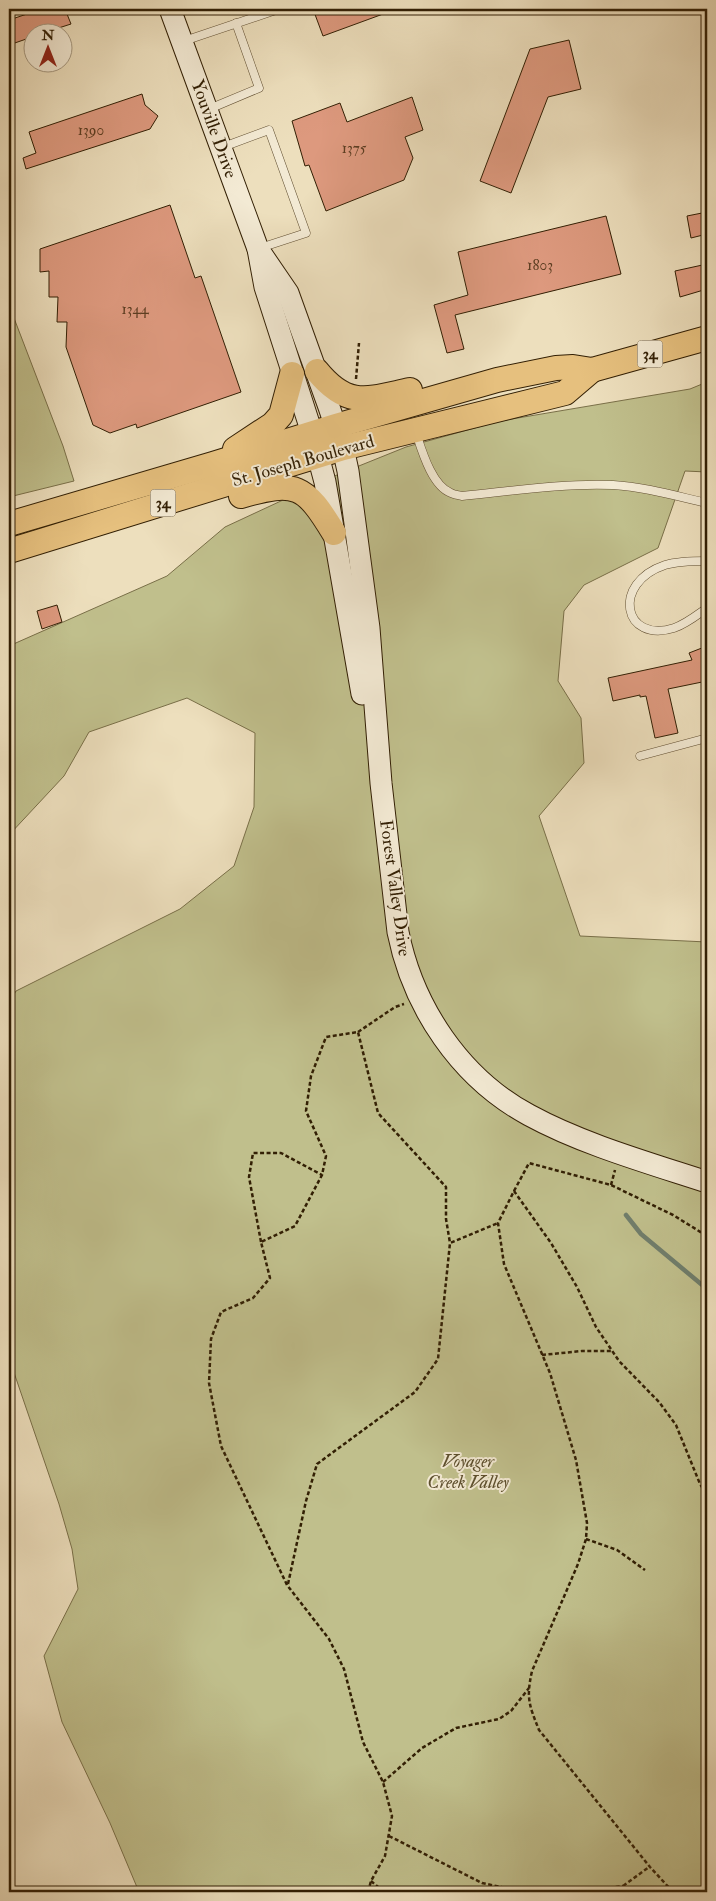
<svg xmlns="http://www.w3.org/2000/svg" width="716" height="1901" viewBox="0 0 716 1901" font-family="'IM FELL Double Pica',serif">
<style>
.green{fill:#c0bf8c;stroke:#796f48}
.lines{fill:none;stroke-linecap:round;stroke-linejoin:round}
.stream{stroke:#707e6c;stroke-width:4.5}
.building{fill:#dd997e;stroke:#321f04}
.lane-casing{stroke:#614f32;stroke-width:9}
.secondary-casing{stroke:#321f04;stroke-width:23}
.primary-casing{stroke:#321f04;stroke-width:26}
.path{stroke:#321f04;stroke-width:2.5;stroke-dasharray:4 2.5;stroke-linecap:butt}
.lane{stroke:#f3ead4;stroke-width:8}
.secondary{stroke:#f3ead4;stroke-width:21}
.primary{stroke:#e6c07e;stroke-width:24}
.labels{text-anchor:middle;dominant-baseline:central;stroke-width:4;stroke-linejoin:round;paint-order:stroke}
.number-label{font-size:15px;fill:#5d3e22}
.shield{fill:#f3ead4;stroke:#6c5c42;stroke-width:1}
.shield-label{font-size:16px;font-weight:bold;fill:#321f04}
.street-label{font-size:18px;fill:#321f04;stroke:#f3ead4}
.park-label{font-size:18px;font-style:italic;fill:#5d4f2d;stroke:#f3ead4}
</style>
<rect width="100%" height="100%" fill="#eddfbd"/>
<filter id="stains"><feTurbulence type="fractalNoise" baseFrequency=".004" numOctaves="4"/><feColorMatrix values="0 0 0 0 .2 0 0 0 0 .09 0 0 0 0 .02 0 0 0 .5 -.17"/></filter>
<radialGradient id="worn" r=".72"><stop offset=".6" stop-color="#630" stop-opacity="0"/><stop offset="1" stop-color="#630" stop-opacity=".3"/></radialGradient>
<g class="green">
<polygon points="9,305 63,446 74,481 9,497"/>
<polygon points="707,382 707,472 685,471 658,548 584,585 564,611 558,681 581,718 584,763 539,816 580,936 707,942 707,1892 139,1892 110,1823 62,1722 44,1656 78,1589 72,1549 59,1504 9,1358 9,1003 16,991 180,909 234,866 254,807 255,733 187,698 89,732 64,776 9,835 9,646 167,576 225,527 339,474 406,447 500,421 690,389"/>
</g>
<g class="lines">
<polyline class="stream" points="626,1215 641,1234 707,1289"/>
</g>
<g class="building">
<polygon points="42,9 65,9 71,24 46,32 32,32 32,37 9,45 9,20"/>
<polygon points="313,9 394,9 394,10 323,36"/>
<polygon points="569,40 581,89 548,97 511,193 480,181 530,49"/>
<polygon points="142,94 145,105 158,116 150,129 26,169 23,158 36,153 29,132"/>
<polygon points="412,97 423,130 405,137 413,158 404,180 326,211 309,165 305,166 292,121 340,103 347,122"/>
<polygon points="170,205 195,278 201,276 241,392 137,428 136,424 110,433 93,425 66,347 67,322 57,322 58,297 49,297 49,271 40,272 40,249"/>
<polygon points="707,212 707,234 691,238 687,216"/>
<polygon points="606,216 621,274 455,315 464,349 447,353 434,305 468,295 458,252"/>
<polygon points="707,264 707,289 680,297 675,271"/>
<polygon points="57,605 62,622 42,629 37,611"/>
<polygon points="707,646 707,681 668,689 678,733 655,738 646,696 640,697 640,695 613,701 608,678 692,660 689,653"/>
</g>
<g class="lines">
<g class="lane-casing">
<g id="lane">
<polyline points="184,41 279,9"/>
<polyline points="209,109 259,88 236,23"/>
<polyline points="223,147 269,130 306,233 260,248"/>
<path d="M416,433C422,451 432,486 451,493C454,495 459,495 462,496C512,491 562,483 613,485C645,487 676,496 707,503"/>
<path d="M707,561C694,561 678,561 665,565C611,583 623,644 674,628C686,624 697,615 707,608"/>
<polyline points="640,756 707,738"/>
</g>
</g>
<g class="secondary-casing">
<g id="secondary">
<polyline points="170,9 258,249 265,287 312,433 325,482 362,694"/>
<path d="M258,249L288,293L329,407L343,448L348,471L369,628L381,783L398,932C413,1007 460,1078 529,1115C582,1144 649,1163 707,1182"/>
</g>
</g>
<g class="primary-casing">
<g id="primary">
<path d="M317,371C348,409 368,399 410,390"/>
<polyline points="235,449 273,424 281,415 292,374"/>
<path d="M241,496C296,480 305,485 334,533"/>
<polyline points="9,524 213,464 336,426 497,380 556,368 573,367 592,370 707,338"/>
<polyline points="9,551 343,448 565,393 592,370"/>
</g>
</g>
<g class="path">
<polyline points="356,379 359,343"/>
<polyline points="358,1032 395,1007 404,1004"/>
<polyline points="611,1185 615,1170"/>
<polyline points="514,1191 529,1163 611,1185 673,1215 707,1236"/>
<polyline points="261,1242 249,1177 253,1153 281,1153 322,1175"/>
<polyline points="542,1355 582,1351 612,1351"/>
<polyline points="586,1539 617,1550 645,1570"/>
<polyline points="288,1584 306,1501 317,1464 415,1392 438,1359 450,1243 498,1223"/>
<polyline points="383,1782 422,1748 456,1728 499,1719 511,1711 529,1688"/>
<polyline points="389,1836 482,1883 525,1892"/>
<polyline points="371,1881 384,1892"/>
<polyline points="368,1892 371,1881 385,1856 392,1816 383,1782 363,1742 344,1669 329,1639 287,1585 221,1446 209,1383 211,1339 221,1312 253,1298 270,1278 261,1242 295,1226 322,1175 326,1156 306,1111 311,1076 326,1037 358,1032 378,1113 446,1187 446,1219 450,1243"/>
<polyline points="538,1892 584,1891 623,1886"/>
<polyline points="625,1892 623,1886 649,1867"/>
<path d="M673,1892L650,1867L539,1730C529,1705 526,1698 532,1671L578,1564L586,1539L587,1523L576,1460L550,1373L504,1264L498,1223L514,1191L551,1243L577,1287L596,1327L619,1361L659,1402L676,1425L700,1484L707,1495"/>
</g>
<use href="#lane" class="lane"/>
<use href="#secondary" class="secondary"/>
<use href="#primary" class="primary"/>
</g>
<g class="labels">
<g class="number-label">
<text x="91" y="130">1390</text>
<text x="354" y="148">1375</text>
<text x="540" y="265">1803</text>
<text x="135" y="309">1344</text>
</g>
<g class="shield">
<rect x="637.5" y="340.5" width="25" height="27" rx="4"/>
<rect x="150.5" y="489.5" width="25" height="27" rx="4"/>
</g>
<g class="shield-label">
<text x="650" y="354">34</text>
<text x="163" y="503">34</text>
</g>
<g class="street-label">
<text transform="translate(214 129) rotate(70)">Youville Drive</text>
<text transform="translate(303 461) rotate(-16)">St. Joseph Boulevard</text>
<text transform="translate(395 888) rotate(82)">Forest Valley Drive</text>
</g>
<g class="park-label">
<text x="468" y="1461">Voyager<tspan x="468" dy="21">Creek Valley</tspan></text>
</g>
</g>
<rect width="716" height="1901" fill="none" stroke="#eddfbd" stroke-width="30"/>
<rect x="10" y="10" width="696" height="1881" fill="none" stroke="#321f04" stroke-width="2.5"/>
<rect x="15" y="15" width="686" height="1871" fill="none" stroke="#321f04"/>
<g transform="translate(48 48)"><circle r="24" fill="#f3ead4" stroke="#a69981"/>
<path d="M0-4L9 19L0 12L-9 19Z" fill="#8f2418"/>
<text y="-8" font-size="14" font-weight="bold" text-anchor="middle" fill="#321f04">N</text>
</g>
<rect width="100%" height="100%" filter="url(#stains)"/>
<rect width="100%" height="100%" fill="url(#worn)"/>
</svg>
